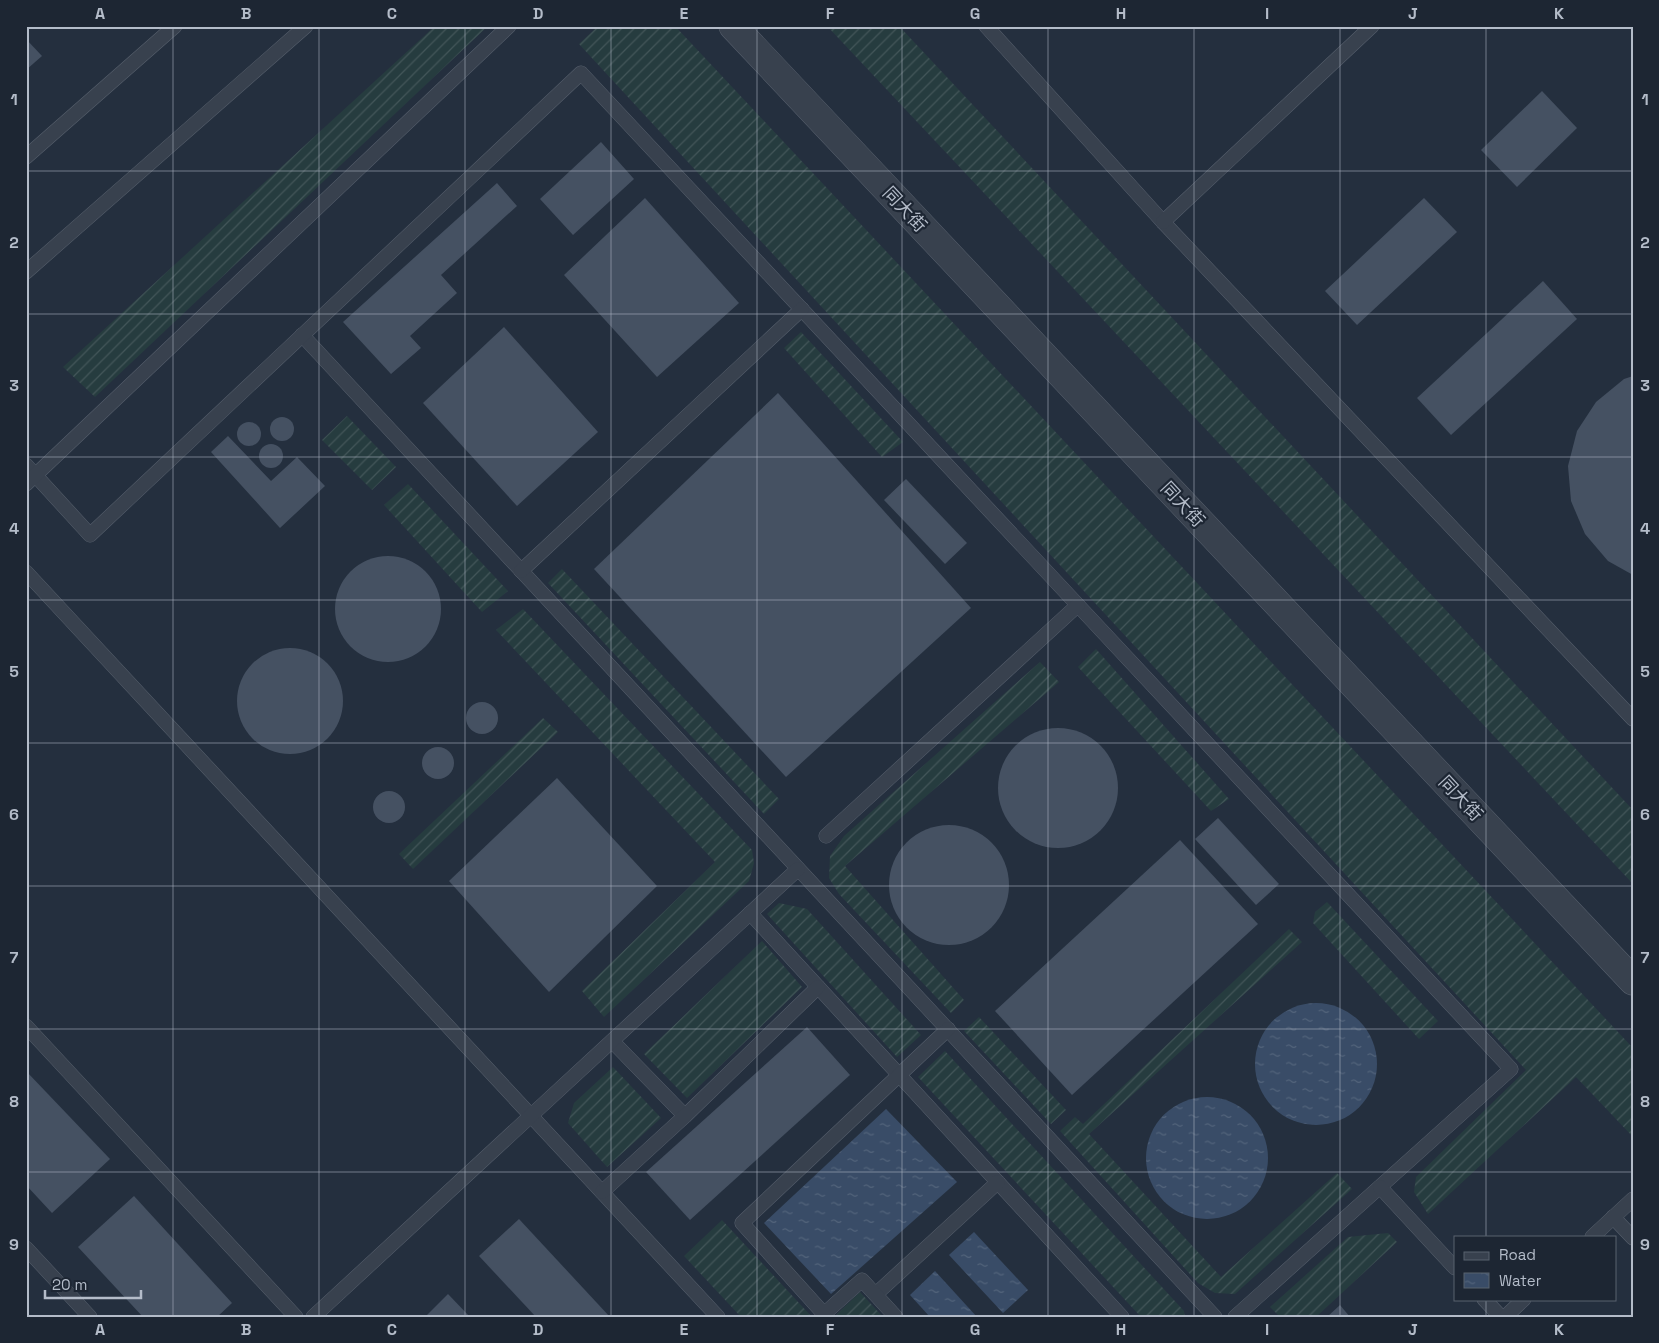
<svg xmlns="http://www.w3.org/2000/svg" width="1659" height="1343" viewBox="0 0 1659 1343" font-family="'Space Grotesk','Noto Sans SC',sans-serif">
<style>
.garden{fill:url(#garden-furrows)}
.water{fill:url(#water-ripples)}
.building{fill:#455162}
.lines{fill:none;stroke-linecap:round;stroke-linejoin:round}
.service-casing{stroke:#565f6c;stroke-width:15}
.tertiary-casing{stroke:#565f6c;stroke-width:29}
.service{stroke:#38414e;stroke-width:14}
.tertiary{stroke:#38414e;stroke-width:28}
.grid{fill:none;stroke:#b4bcc9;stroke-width:1;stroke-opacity:0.55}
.labels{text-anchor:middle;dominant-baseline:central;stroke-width:4.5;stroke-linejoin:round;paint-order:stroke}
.street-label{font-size:18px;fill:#b4bcc9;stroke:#1d2633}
.neatline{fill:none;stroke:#b4bcc9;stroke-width:2}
.grid-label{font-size:16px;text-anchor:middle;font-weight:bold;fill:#b4bcc9}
</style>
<defs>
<pattern id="garden-furrows" width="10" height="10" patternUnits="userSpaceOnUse" patternTransform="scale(1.25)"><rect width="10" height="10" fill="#263c3f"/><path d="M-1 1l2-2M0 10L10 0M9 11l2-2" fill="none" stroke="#435659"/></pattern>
<pattern id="water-ripples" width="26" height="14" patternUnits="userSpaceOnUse" patternTransform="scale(1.25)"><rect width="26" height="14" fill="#394c67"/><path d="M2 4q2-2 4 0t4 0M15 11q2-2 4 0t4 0" fill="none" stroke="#53647b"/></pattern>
</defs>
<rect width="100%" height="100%" fill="#242f3e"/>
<g class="garden">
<polygon points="435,26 488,26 95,397 63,367"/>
<polygon points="595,26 675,26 1633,1048 1633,1137 1576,1077 1428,1214 1414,1192 1416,1177 1526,1070 579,44 596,28"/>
<polygon points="827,26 899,26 1633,810 1633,884"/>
<polygon points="801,332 903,442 882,457 784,348"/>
<polygon points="347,416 396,467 372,490 322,440"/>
<polygon points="408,484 508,591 482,612 384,505"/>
<polygon points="562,569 779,799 764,814 548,583"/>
<polygon points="523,609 752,850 754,863 749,881 604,1017 582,991 715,862 496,630"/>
<polygon points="1096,649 1229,799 1211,811 1078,667"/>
<polygon points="1040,662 1059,682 845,866 964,1000 951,1013 839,894 829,878 830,856 844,836"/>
<polygon points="543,718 558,732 413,869 399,854"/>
<polygon points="1327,902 1438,1021 1419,1039 1313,923 1315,912"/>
<polygon points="779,903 807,909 921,1035 897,1057 767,914"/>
<polygon points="1289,929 1302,942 1089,1134 1221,1277 1337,1173 1352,1189 1235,1294 1215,1293 1198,1283 1060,1131 1075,1117 1083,1124"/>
<polygon points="762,941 802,987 687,1098 644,1054"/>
<polygon points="979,1017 1066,1110 1051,1124 964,1031"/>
<polygon points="945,1051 1184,1311 1185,1317 1141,1317 918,1077"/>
<polygon points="613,1067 661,1118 607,1167 568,1123 574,1103"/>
<polygon points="722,1220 812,1317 741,1317 684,1256"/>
<polygon points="1388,1233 1397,1242 1316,1317 1280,1317 1270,1307 1348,1237"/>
<polygon points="860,1292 883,1317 834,1317"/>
</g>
<g class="water">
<circle cx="1316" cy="1064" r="61"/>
<circle cx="1207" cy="1158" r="61"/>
<polygon points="886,1109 957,1182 831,1294 764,1223"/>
<polygon points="974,1232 1028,1290 1003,1313 949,1255"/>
<polygon points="935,1271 977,1317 930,1317 910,1295"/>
</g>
<g class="building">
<polygon points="26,39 42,56 26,70"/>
<polygon points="1542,91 1577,128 1517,187 1481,150"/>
<polygon points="601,142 634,179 573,235 540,199"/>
<polygon points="497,183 517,206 441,275 457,293 410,336 421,348 391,374 343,322"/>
<polygon points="645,198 739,303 657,377 564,275"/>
<polygon points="1424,198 1457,232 1357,325 1325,291"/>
<polygon points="1543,281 1577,319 1451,435 1417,398"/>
<polygon points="504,327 598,432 517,506 423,403"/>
<polygon points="1633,376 1633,575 1608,561 1585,534 1571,501 1568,466 1577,431 1596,402 1624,379"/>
<polygon points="778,393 971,608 786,777 594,569"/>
<circle cx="282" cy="429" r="12"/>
<circle cx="249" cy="434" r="12"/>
<polygon points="228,436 271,481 297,457 325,486 280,528 211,452"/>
<circle cx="271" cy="456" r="12"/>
<polygon points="906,479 967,543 945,564 884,500"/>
<circle cx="388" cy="609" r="53"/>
<circle cx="290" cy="701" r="53"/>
<circle cx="482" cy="718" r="16"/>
<circle cx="1058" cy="788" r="60"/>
<circle cx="438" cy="763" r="16"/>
<polygon points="557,778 657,886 549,992 449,881"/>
<circle cx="389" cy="807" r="16"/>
<polygon points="1218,818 1279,884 1256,905 1195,839"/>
<circle cx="949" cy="885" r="60"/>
<polygon points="1180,840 1258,924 1072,1095 995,1011"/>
<polygon points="807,1027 850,1075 690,1220 646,1172"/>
<polygon points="26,1071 110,1159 52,1213 26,1185"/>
<polygon points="134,1196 232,1303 217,1317 143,1317 78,1247"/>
<polygon points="519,1219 610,1317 536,1317 479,1256"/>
<polygon points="448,1294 470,1317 425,1317"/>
<polygon points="1340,1305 1350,1317 1327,1317"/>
</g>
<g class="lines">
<g class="service-casing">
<g id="service">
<polyline points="986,26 1163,222 1633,719"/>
<polyline points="26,157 175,26"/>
<polyline points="1163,222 1372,26"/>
<polyline points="26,272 306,26"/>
<polyline points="302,335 1215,1317"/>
<polyline points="26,465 90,535 581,73 1511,1069 1235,1317"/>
<polyline points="26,484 509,26"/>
<polyline points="521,571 802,309"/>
<polyline points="26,572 718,1317"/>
<polyline points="826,836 1078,605"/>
<polyline points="750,913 1122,1317"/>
<polyline points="26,1026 296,1317"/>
<polyline points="612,1041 685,1116"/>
<polyline points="1380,1187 1455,1268"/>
<polyline points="602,1192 685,1116 818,987"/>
<polyline points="1613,1217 1633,1238"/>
<polyline points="1592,1237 1633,1199"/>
<polyline points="26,1248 90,1317"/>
<polyline points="876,1294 998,1182"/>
<polyline points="1484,1299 1501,1317"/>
<polyline points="313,1317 798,869"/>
<polyline points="896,1317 862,1280 824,1314 742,1223 948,1029"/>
<polyline points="1505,1317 1524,1299"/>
</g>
</g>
<g class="tertiary-casing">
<polyline id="tertiary" points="733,26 1633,981"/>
</g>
<use href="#service" class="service"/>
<use href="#tertiary" class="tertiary"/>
</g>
<path class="grid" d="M173,26V1317M319,26V1317M465,26V1317M611,26V1317M757,26V1317M902,26V1317M1048,26V1317M1194,26V1317M1340,26V1317M1486,26V1237M26,171H1633M26,314H1633M26,457H1633M26,600H1633M26,743H1633M26,886H1633M26,1029H1633M26,1172H1633M1486,1299V1317"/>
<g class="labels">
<g class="street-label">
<text transform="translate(905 209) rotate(47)">同大街</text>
<text transform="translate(1183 504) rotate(47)">同大街</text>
<text transform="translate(1461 798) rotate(47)">同大街</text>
</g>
</g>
<rect width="1659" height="1343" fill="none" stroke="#1d2633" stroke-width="55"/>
<rect x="1454" y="1236" width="162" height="65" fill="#1d2633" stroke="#59626f"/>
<rect x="1464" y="1252" width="25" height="8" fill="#38414e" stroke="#59626f"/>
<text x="1499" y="1260" font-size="15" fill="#b4bcc9">Road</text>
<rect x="1464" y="1273" width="25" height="15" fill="url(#water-ripples)" stroke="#59626f"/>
<text x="1499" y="1286" font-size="15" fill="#b4bcc9">Water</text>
<path d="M45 1290v8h96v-8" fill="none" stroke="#b4bcc9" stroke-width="2.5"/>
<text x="52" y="1290" font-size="15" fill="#b4bcc9" stroke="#1d2633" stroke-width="4" paint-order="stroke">20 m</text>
<rect x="28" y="28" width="1604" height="1288" class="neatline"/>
<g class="grid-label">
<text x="100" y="19">A</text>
<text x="246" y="19">B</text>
<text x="392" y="19">C</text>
<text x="538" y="19">D</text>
<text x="684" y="19">E</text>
<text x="830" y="19">F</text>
<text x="975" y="19">G</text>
<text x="1121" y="19">H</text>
<text x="1267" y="19">I</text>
<text x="1413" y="19">J</text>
<text x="1559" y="19">K</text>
<text x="14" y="105">1</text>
<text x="1645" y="105">1</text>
<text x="14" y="248">2</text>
<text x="1645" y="248">2</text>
<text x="14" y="391">3</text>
<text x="1645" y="391">3</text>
<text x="14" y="534">4</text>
<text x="1645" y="534">4</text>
<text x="14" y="677">5</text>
<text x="1645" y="677">5</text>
<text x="14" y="820">6</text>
<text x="1645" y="820">6</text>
<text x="14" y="963">7</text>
<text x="1645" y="963">7</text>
<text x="14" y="1107">8</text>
<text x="1645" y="1107">8</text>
<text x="14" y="1250">9</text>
<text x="1645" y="1250">9</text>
<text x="100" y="1335">A</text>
<text x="246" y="1335">B</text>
<text x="392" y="1335">C</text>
<text x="538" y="1335">D</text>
<text x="684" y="1335">E</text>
<text x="830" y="1335">F</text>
<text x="975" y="1335">G</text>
<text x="1121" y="1335">H</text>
<text x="1267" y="1335">I</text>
<text x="1413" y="1335">J</text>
<text x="1559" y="1335">K</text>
</g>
</svg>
